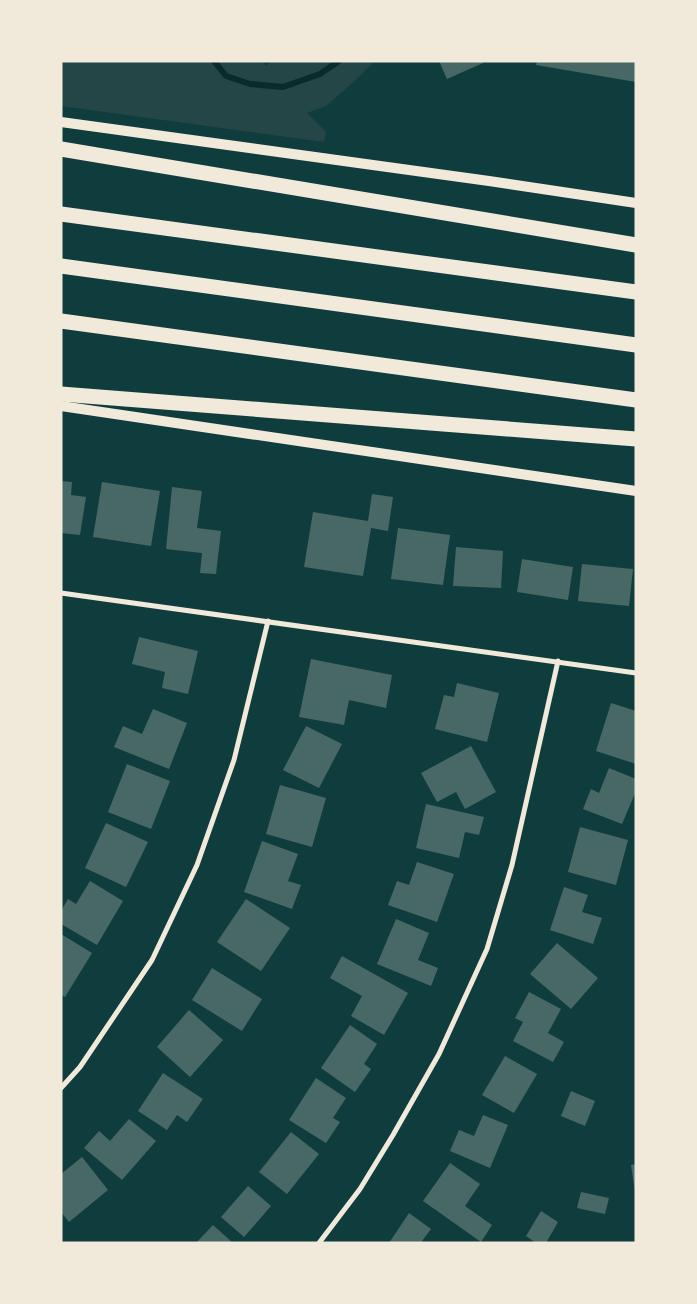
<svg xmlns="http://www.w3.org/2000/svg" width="697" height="1304" viewBox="0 0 697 1304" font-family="'Work Sans',sans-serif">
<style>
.green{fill:#244646}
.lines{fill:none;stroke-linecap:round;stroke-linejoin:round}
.stream{stroke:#0a2a2b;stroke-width:6}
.building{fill:#486865}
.minor{stroke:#f1e9da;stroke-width:5}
.secondary{stroke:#f1e9da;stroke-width:10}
.motorway{stroke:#f1e9da;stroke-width:15}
</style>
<rect width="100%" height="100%" fill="#0f3d3e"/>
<polygon class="green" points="61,61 262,61 266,66 271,61 375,61 359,77 326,106 307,113 326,132 324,142 61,106"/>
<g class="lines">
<polyline class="stream" points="214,61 226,76 250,84 283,87 320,74 339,61"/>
</g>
<g class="building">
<polygon points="439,61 483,61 483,63 447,79"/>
<polygon points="537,61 636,61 636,82 536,65"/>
<polygon points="61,481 72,482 71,495 86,497 80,535 61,533"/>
<polygon points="102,482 160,491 151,546 93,537"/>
<polygon points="172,487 202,491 197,528 221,531 216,574 200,573 202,553 166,549"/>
<polygon points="372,494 393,497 388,531 371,528 363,576 304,567 313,512 368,521"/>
<polygon points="398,528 450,535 443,585 391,579"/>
<polygon points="456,547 503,551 501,588 453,586"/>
<polygon points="522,559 573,567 568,600 517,592"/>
<polygon points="582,564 633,569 629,606 578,601"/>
<polygon points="139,637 198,651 188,694 162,688 165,672 132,664"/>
<polygon points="311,659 392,675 386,708 349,700 344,725 299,717"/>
<polygon points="457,683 499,693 487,742 435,729 444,695 454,697"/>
<polygon points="611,703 636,711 636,764 596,751"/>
<polygon points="153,709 187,723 169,769 114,747 123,726 142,734"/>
<polygon points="306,726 342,744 319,788 283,770"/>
<polygon points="471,746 496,792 465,809 456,792 437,802 421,773"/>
<polygon points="127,764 170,781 151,829 108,812"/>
<polygon points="609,768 636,779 636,791 622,824 583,809 591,789 599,793"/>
<polygon points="280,785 326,798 312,847 266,834"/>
<polygon points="426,804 484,817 479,835 465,832 459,858 416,848"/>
<polygon points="106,823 148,842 126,887 85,868"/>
<polygon points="580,827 628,840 616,885 568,872"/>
<polygon points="262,841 298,854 288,881 301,885 292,909 244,892"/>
<polygon points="417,862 454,874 437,922 388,905 397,881 409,885"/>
<polygon points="90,881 123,901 97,945 61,924 61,911 68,899 76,904"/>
<polygon points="564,887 588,895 582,912 602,918 593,944 550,930"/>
<polygon points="246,899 290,928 261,971 217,942"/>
<polygon points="396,919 429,933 418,960 438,968 431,986 377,964"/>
<polygon points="61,934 92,953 65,997 61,995"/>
<polygon points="557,943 598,978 571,1009 530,974"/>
<polygon points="342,956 408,993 384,1035 351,1016 362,996 330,978"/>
<polygon points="212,968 262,999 242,1031 192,1000"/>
<polygon points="529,992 561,1009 548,1033 564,1042 553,1062 513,1041 523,1022 515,1018"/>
<polygon points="189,1010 223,1040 190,1077 157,1047"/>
<polygon points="350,1025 377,1044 364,1064 371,1069 355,1092 321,1068"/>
<polygon points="505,1056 537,1074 514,1113 482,1095"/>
<polygon points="163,1073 203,1099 187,1122 177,1115 167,1130 138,1111"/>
<polygon points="316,1078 346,1098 333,1118 340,1122 326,1143 289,1120"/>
<polygon points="571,1091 595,1101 585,1126 561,1116"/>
<polygon points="483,1115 508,1125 490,1168 450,1151 459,1130 474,1136"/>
<polygon points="129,1119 156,1141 122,1180 84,1148 99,1131 110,1141"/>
<polygon points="291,1132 319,1154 287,1194 259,1172"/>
<polygon points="82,1157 108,1190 69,1222 61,1212 61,1174"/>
<polygon points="450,1163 480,1184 465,1206 492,1225 481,1242 423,1201"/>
<polygon points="636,1164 636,1192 635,1192 631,1165"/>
<polygon points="248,1186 271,1206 244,1237 221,1217"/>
<polygon points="581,1192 609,1198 605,1214 577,1208"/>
<polygon points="541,1211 558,1222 546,1243 536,1243 526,1236"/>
<polygon points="409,1213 431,1229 422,1241 424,1243 389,1243"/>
<polygon points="213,1225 233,1243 196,1243"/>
</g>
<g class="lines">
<g class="minor">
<polyline points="61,593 636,673"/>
<polyline points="61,1088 80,1067 152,960 197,865 234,760 268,621"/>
<polyline points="319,1243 360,1189 393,1135 439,1054 487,949 512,865 558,661"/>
</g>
<g class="secondary">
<polyline points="61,122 489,181 636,203"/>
<polyline points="61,406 636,491"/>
</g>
<g class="motorway">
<polyline points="61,149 636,245"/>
<polyline points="61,214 636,292"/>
<polyline points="61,266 636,345"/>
<polyline points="61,321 636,400"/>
<polyline points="61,394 636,439"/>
</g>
</g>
<rect width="697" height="1304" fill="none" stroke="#f1e9da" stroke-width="125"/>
</svg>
